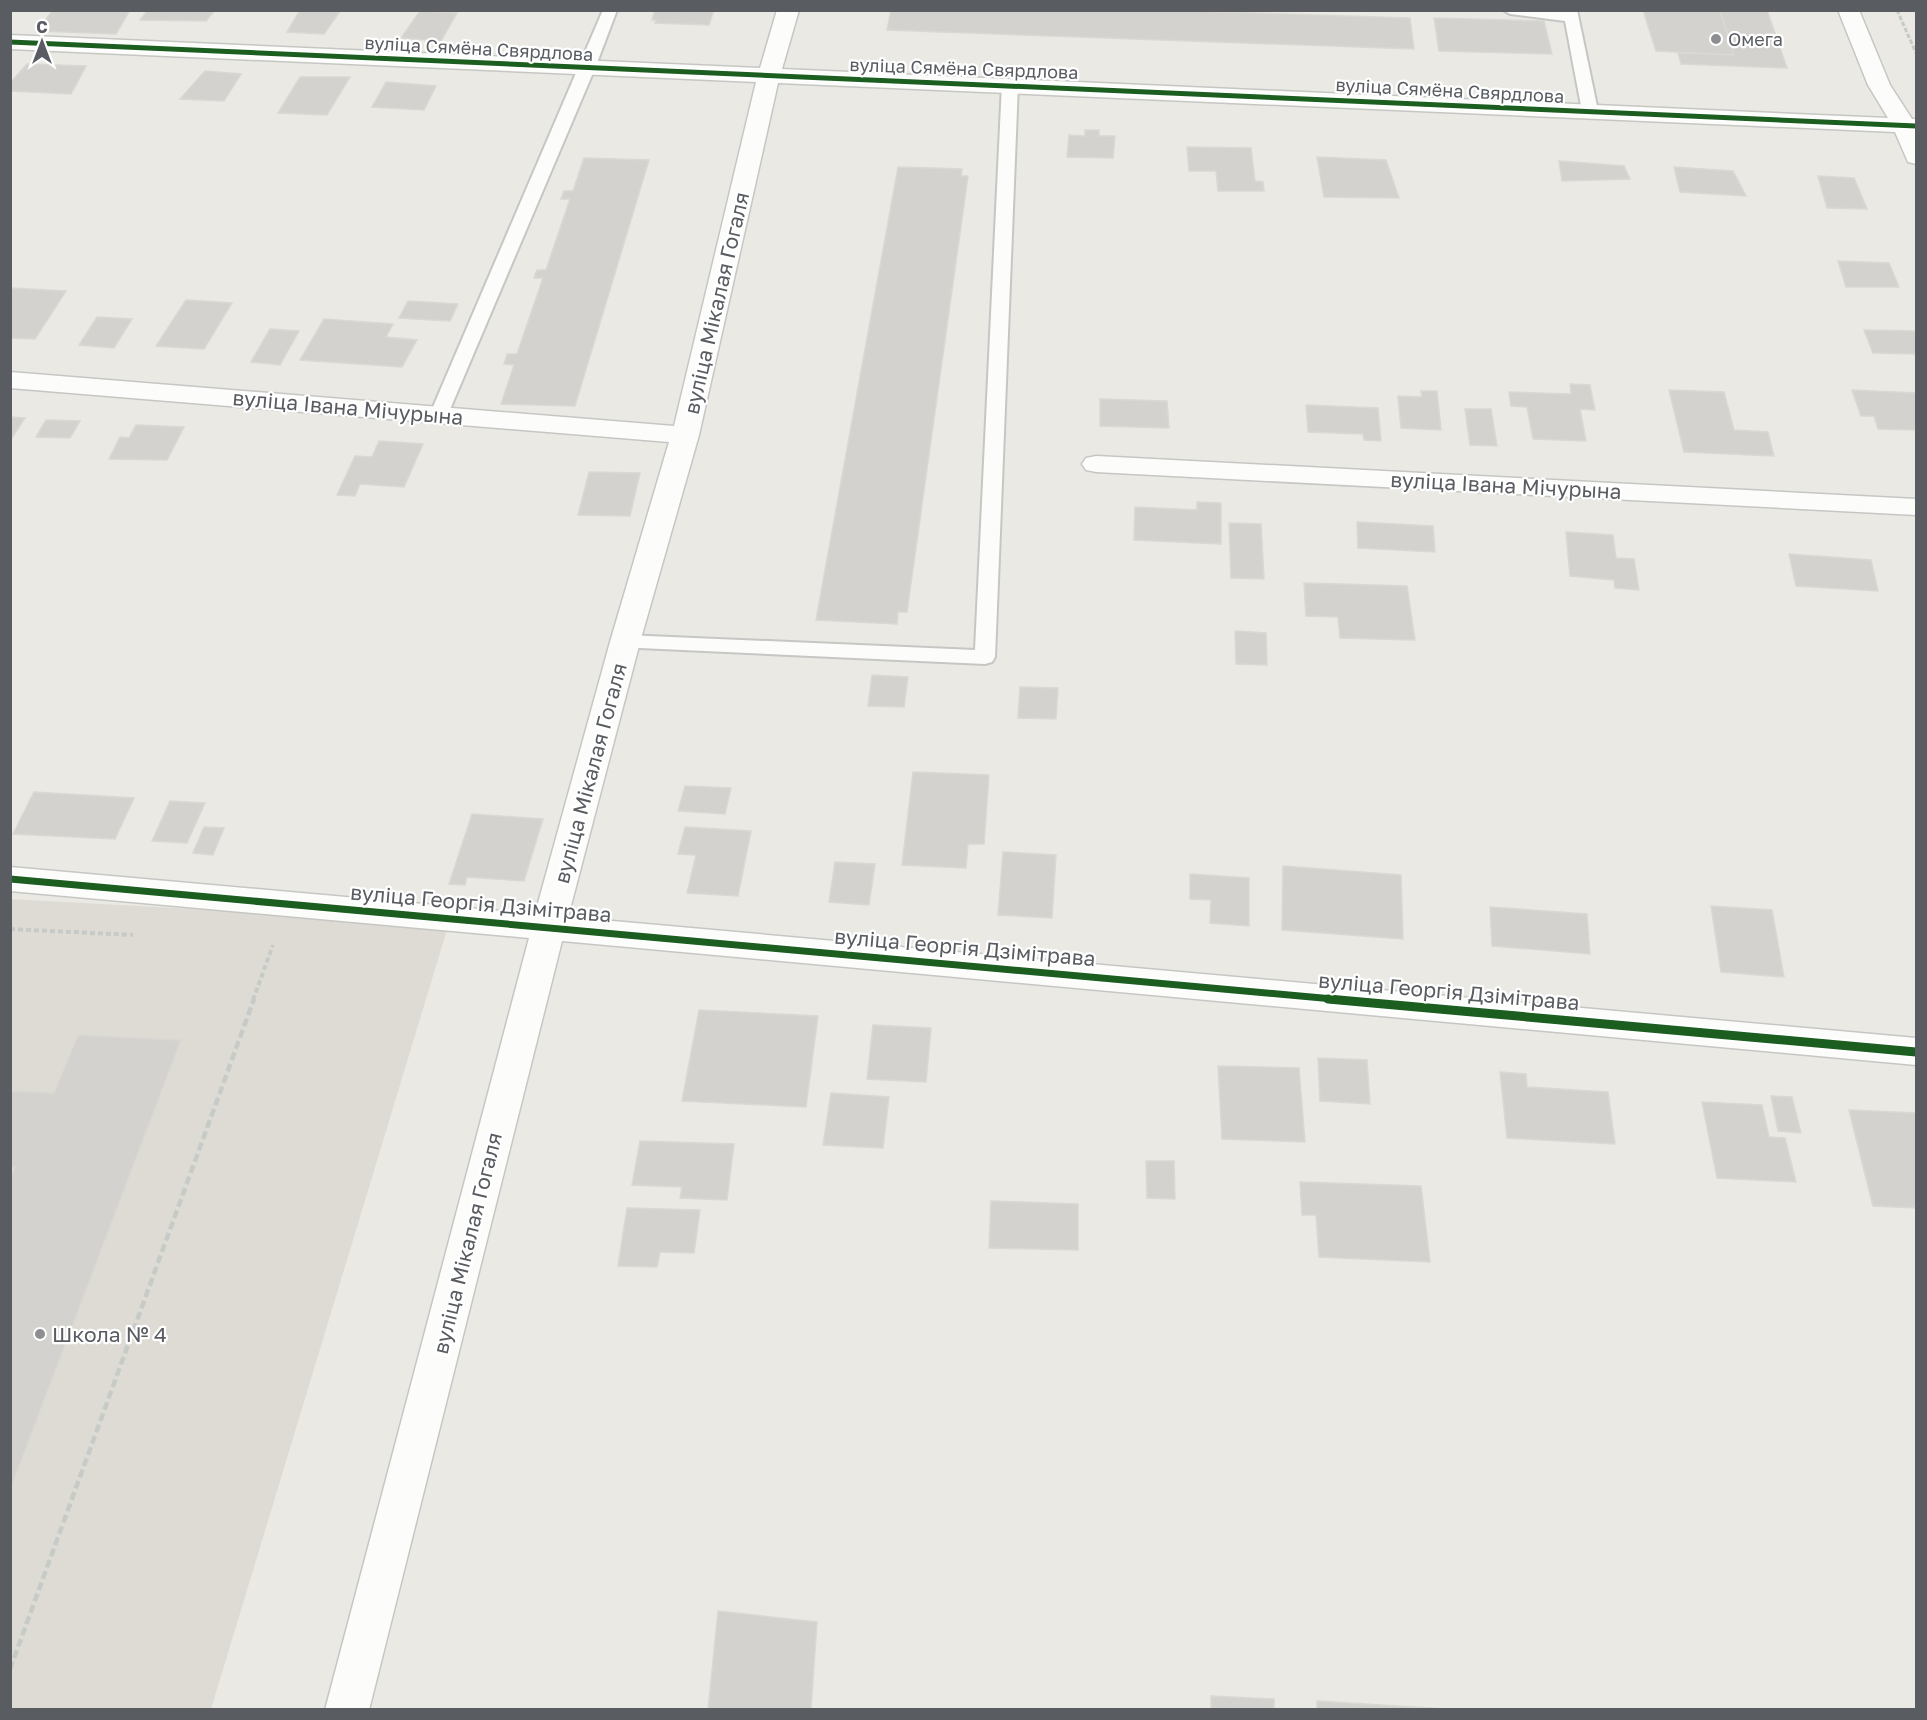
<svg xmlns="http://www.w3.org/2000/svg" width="1927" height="1720" viewBox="0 0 1927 1720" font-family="'Golos Text',sans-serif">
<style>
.education{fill:#dddbd3}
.building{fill:#d4d2cf;stroke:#dad8d3;stroke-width:1.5}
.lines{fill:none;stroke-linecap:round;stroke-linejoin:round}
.lane-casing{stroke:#c6c6c4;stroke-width:4}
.street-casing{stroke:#c6c6c4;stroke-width:3}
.path-far2{stroke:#c6cbc8;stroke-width:3;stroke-dasharray:4.5 2;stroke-linecap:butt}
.path-far1{stroke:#c6cbc8;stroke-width:4;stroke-dasharray:5 3;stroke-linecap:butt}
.path{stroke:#c6cbc8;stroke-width:4.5;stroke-dasharray:8 4;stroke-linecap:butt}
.lane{fill:#fcfcfb;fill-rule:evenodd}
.street{fill:#fcfcfb;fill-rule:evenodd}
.cycleway-far2-casing{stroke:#fff;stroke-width:8}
.cycleway-far1-casing{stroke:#fff;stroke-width:10}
.cycleway-casing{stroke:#fff;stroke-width:13}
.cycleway-far2{stroke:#1b5e20;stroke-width:5}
.cycleway-far1{stroke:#1b5e20;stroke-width:7}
.cycleway{stroke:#1b5e20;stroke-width:9}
.poi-dot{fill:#8c8e90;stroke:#fff;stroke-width:2}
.labels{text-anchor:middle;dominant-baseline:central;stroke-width:4.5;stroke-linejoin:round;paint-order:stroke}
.far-poi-label{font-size:18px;fill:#595d62;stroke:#fff;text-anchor:start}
.far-street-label{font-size:18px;fill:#595d62;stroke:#fff}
.street-label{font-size:21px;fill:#595d62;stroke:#fff}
.poi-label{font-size:21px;fill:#595d62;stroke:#fff;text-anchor:start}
</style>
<rect width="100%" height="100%" fill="#eae9e4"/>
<polygon class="education" points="10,899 449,923 211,1709 11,1709"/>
<g class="building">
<polygon points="53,10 130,10 116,34 37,31"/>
<polygon points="148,10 215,10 206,21 140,20"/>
<polygon points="300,10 341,10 324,34 287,32"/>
<polygon points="655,10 714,10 709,25 655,23 656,20 652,20"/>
<polygon points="891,10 1159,10 1410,18 1414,49 887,30"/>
<polygon points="1643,10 1720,10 1734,55 1656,51"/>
<polygon points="1720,10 1767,10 1787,68 1681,64 1678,53 1734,55"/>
<polygon points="420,11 457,13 441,41 401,38"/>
<polygon points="1434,18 1544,21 1552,54 1439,51"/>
<polygon points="27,64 86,66 71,94 10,91 10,83"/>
<polygon points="205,71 241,74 224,101 180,99"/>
<polygon points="300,77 350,77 327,115 278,113"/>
<polygon points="386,82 436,86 424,110 372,107"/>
<polygon points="1085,130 1099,130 1099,136 1115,136 1113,158 1067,157 1069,135 1085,136"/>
<polygon points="1187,147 1251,148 1255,181 1263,182 1264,191 1218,191 1216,171 1189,171"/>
<polygon points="1317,157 1386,160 1399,198 1324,197"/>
<polygon points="584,158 649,160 575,406 501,404 514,365 504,364 507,354 517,354 543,278 534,278 537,270 546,270 570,199 561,199 564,191 573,191"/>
<polygon points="1559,161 1624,166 1630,179 1562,181"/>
<polygon points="898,167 962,169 961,176 968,176 907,612 898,612 897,624 816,620"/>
<polygon points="1674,167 1733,171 1746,196 1680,192"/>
<polygon points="1818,176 1854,178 1867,209 1827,208"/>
<polygon points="1838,261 1889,263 1899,287 1846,287"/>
<polygon points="10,288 66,291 35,339 10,338"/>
<polygon points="186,300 232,303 204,349 156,346"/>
<polygon points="408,301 458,304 450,321 399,318"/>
<polygon points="97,317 132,319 114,348 79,345"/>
<polygon points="324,319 393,324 386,337 417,340 402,367 300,360"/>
<polygon points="270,329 299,331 280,365 251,362"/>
<polygon points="1864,330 1916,331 1916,354 1873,353"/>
<polygon points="1570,384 1590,385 1595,410 1580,409 1586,441 1533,439 1527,407 1511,406 1509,392 1571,394"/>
<polygon points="1669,390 1724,392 1734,430 1768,432 1774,456 1684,452"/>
<polygon points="1852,390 1916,393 1916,430 1878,429 1874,416 1861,416"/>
<polygon points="1421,391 1437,391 1441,430 1401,428 1398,396 1422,397"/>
<polygon points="1100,399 1167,401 1169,428 1100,426"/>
<polygon points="1306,405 1378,408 1381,441 1364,440 1363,434 1308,432"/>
<polygon points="1465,409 1491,409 1497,446 1470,445"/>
<polygon points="10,417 25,418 10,441"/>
<polygon points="46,420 80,421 70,438 36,437"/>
<polygon points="136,425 184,427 167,460 109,459 120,437 129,438"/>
<polygon points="379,441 423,444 404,487 360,484 355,496 337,495 355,456 372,457"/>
<polygon points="589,472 640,473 630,516 578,515"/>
<polygon points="1197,502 1221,503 1221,544 1134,540 1135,507 1197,510"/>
<polygon points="1357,522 1433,526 1435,552 1358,548"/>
<polygon points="1229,523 1261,524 1264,579 1231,578"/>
<polygon points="1566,532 1613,535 1616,558 1634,559 1639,590 1615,588 1614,580 1570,576"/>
<polygon points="1789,554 1871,560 1878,591 1796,586"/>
<polygon points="1304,583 1407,586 1415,640 1340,638 1338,617 1306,616"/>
<polygon points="1235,631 1266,633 1267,665 1236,664"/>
<polygon points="872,675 908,677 904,707 868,706"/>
<polygon points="1020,687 1058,688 1056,719 1018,718"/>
<polygon points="913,772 989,775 984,844 968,844 966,868 902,865"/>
<polygon points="685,786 731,788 725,814 678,811"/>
<polygon points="34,792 134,798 115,839 13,834"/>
<polygon points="170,801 205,803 187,843 152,841"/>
<polygon points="472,814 543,819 524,881 467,877 465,885 449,884"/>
<polygon points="204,827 224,828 213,855 193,853"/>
<polygon points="685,827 751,831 738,896 687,893 696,855 678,854"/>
<polygon points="1003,852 1056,855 1052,918 998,915"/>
<polygon points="835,862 875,864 869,905 829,902"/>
<polygon points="1283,866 1401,875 1403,939 1282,930"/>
<polygon points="1190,874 1249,878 1249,926 1210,923 1211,900 1190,899"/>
<polygon points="1711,906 1772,910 1784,977 1721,972"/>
<polygon points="1490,907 1587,914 1590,954 1492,946"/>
<polygon points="699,1010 818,1016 806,1107 682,1101"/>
<polygon points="873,1025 931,1028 926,1082 867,1079"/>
<polygon points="78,1035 181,1040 10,1490 10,1178 15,1167 10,1167 10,1091 54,1093"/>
<polygon points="1318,1058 1367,1060 1370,1104 1320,1101"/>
<polygon points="1218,1066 1299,1068 1305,1142 1222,1139"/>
<polygon points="1500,1072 1526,1074 1527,1087 1608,1092 1615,1144 1507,1138"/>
<polygon points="831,1093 889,1097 883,1148 823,1145"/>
<polygon points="1771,1096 1792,1097 1801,1133 1778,1131"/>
<polygon points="1702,1102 1762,1105 1769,1137 1785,1138 1796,1182 1717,1178"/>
<polygon points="1849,1110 1916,1113 1916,1208 1873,1206"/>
<polygon points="640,1141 734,1144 727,1200 680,1198 682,1187 632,1185"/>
<polygon points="1146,1161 1174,1161 1175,1199 1147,1198"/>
<polygon points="1300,1182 1421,1186 1430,1262 1319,1257 1316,1215 1302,1215"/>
<polygon points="991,1201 1078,1204 1078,1250 989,1248"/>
<polygon points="627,1208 700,1210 694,1253 660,1252 657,1267 618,1266"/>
<polygon points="718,1611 817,1622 811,1710 708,1710"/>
<polygon points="1211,1696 1274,1699 1274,1710 1211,1710"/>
<polygon points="1317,1701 1445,1709 1445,1710 1317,1710"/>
</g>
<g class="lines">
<g class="lane-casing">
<g id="lane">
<polygon points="603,10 617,10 595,68 448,414 445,418 433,418 430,414"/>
<polygon points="1503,10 1563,12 1563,10 1577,10 1598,111 1595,114 1590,116 1582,111 1565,21 1510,14"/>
<polygon points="1010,79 1018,84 995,657 992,662 985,664 618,647 615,642 618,637 625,635 975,650 1002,84"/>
</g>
</g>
<g class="street-casing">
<g id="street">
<polygon points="777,10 799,10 782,69 1888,118 1868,85 1838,10 1859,10 1890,85 1912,119 1916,119 1916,164 1908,162 1895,132 778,83 699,435 640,642 568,917 1916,1038 1916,1065 562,941 369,1710 325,1710 529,938 10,891 10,867 535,914 610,642 669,442 10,388 10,372 674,426 756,82 10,49 10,35 760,68"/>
<polygon points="1096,456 1916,499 1916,515 1096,472 1086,470 1082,464 1086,458"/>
</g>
</g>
<polyline class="path-far2" points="1897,10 1916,53"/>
<g class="path-far1">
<polyline points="10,929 133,935"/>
<polyline points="253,1000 273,945"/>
</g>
<polyline class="path" points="10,1669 254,999"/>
<use href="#lane" class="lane"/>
<use href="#street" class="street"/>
<g class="cycleway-far2-casing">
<polyline id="cycleway-far2" points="10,42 1916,126"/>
</g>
<g class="cycleway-far1-casing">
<polyline id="cycleway-far1" points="10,879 1344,1000"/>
</g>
<g class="cycleway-casing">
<polyline id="cycleway" points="1328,999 1916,1052"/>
</g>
<use href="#cycleway-far2" class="cycleway-far2"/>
<use href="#cycleway-far1" class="cycleway-far1"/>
<use href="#cycleway" class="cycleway"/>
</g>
<g class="poi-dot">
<circle cx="1716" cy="39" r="6"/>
<circle cx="40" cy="1334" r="6"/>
</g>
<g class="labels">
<g class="far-poi-label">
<text x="1728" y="39">Омега</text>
</g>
<g class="far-street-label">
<text transform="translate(479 48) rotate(3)">вуліца Сямёна Свярдлова</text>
<text transform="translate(964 68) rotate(2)">вуліца Сямёна Свярдлова</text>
<text transform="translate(1450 90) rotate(3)">вуліца Сямёна Свярдлова</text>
</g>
<g class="street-label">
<text transform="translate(716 303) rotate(-77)">вуліца Мікалая Гогаля</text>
<text transform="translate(348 407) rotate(5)">вуліца Івана Мічурына</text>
<text transform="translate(1506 485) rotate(3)">вуліца Івана Мічурына</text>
<text transform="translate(590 773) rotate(-75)">вуліца Мікалая Гогаля</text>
<text transform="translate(481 903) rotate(5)">вуліца Георгія Дзімітрава</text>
<text transform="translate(965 947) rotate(5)">вуліца Георгія Дзімітрава</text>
<text transform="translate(1449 991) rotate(5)">вуліца Георгія Дзімітрава</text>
<text transform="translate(467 1243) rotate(-76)">вуліца Мікалая Гогаля</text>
</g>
<g class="poi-label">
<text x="52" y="1334">Школа № 4</text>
</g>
</g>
<rect width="1927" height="1720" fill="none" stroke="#595d62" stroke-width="24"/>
<g transform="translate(42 42)" stroke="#ffffff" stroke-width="4.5" paint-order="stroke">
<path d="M0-4.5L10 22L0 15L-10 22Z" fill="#595d62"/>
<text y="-9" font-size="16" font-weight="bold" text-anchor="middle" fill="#595d62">С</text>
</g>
</svg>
